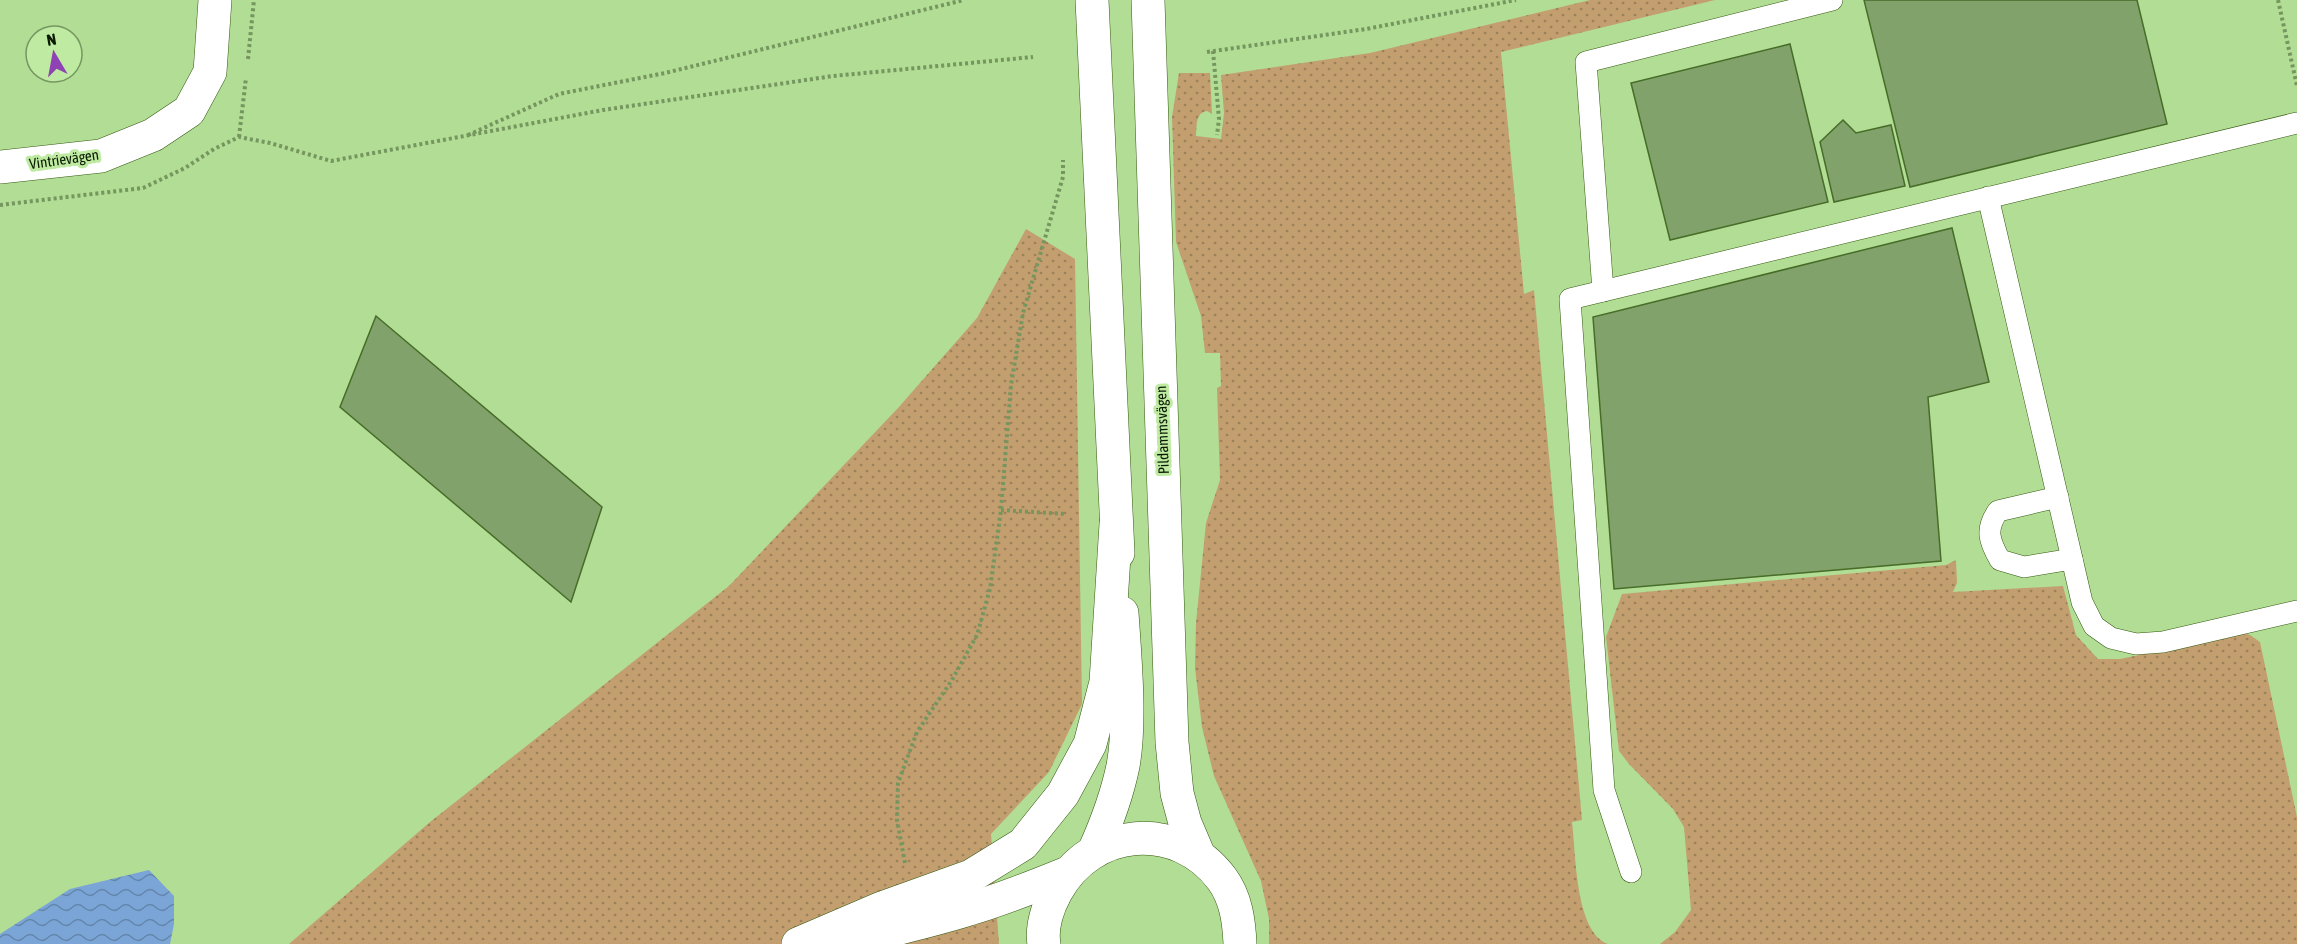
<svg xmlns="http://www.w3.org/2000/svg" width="2297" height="944" viewBox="0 0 2297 944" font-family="'Asap Condensed',sans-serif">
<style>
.grass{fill:url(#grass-dots)}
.water{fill:url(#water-waves)}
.building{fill:#81a26b;stroke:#476d28;stroke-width:1.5}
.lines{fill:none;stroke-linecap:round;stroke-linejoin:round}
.lane-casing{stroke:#345911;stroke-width:22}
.street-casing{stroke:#345911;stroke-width:34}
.secondary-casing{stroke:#345911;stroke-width:34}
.highway-casing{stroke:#345911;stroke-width:34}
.path{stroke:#75965f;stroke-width:4;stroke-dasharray:3 3;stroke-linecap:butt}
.lane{stroke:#fff;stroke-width:21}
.street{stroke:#fff;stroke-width:33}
.secondary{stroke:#fff;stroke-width:33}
.highway{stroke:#fff;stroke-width:33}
.labels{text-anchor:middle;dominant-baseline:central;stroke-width:6;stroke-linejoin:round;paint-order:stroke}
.street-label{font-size:15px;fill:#0a1900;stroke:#beeaa1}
</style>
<defs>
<pattern id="grass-dots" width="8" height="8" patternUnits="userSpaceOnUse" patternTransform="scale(1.5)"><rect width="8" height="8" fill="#c39f70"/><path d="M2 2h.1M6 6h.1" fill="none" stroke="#9d815a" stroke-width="1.8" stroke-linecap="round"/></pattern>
<pattern id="water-waves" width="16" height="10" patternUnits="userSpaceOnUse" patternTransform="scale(1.5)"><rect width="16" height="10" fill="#7ba5d7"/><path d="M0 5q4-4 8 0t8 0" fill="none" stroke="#6386ac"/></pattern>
</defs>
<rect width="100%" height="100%" fill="#b2dd94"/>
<g class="grass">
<path d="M1590,0H1715L1501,52L1524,294L1534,290L1582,820L1572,822C1576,854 1575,932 1608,944H1269V919L1261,881L1214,776L1202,727L1195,668L1196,623L1206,523L1220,480L1217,388L1221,386L1220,353H1205L1201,316L1176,242L1172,117L1179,73H1210L1212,114L1207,111C1195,113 1197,126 1196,136L1221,139L1224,113L1221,75L1370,53Z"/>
<polygon points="1026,229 1075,259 1082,704 1049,772 991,834 999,944 289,944 430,822 729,586 898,408 977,318"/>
<polygon points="1956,560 1957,583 1953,592 2063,586 2076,635 2098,659 2120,659 2243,633 2250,635 2260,642 2297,817 2297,944 1660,944 1675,932 1691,910 1684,827 1673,809 1629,764 1619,751 1606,637 1622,594 1946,565"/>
</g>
<polygon class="water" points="149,870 174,896 174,924 170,944 0,944 0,934 70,889"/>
<g class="building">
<polygon points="1864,0 2137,0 2167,124 1910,187"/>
<polygon points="1790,44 1828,202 1670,240 1631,83"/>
<polygon points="1843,120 1856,133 1891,125 1905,186 1834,202 1820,142"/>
<polygon points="1952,228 1989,382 1928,397 1941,561 1614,589 1593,317"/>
<polygon points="376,316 602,507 571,602 340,407"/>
</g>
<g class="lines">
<g class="lane-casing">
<g id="lane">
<polyline points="1988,197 2082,602 2094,626 2111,638 2136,644 2163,642 2297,611"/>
<polyline points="1603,291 1586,62 1832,0"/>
<path d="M2058,497L1998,511C1985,529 1989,541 2000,560L2024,567L2072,559"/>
<polyline points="1631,872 1604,790 1570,299 2297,123"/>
</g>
</g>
<g class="street-casing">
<polyline id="street" points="0,167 101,156 153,135 189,111 210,72 215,0"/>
</g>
<g class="secondary-casing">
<g id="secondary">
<polyline points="1092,0 1118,553"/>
<polyline points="1148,0 1172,742 1177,793 1185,823 1199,856"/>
<path d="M1095,849C1107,822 1117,795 1123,766C1131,723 1125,657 1122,613"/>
<path d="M1044,944C1041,927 1048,906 1056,892C1091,827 1177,819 1222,879C1236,898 1239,921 1240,944"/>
</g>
</g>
<g class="highway-casing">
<g id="highway">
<path d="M847,943C887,930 928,922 969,909C1001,900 1033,887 1065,874"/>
<polyline points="798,944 882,908 971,876 1023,844 1063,794 1090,744 1106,682 1116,524"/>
</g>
</g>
<g class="path">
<polyline points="2278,0 2297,86"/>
<polyline points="1213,51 1219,119 1217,135"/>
<polyline points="1207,52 1366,29 1516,0"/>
<polyline points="248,59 254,0"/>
<polyline points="468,135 559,94 665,73 964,0"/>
<polyline points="239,137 246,78"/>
<polyline points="0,205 143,188 185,168 214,149 239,137 270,143 331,161 603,110 833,76 1033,57"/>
<polyline points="1001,510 1066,514"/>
<polyline points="905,863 897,820 898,783 917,732 952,680 977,635 990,589 1001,510 1011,385 1023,313 1063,177 1063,160"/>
</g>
<use href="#lane" class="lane"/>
<use href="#street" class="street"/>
<use href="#secondary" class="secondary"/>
<use href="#highway" class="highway"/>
</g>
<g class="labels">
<g class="street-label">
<text transform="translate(64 159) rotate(-8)">Vintrievägen</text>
<text transform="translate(1162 430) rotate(-92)">Pildammsvägen</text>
</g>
</g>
<g transform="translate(54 54) rotate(350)"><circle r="28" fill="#beeaa1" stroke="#769661" stroke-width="1.5"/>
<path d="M0-4.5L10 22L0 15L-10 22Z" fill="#8f42b3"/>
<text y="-9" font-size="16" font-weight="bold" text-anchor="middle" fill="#0a1900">N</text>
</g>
</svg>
